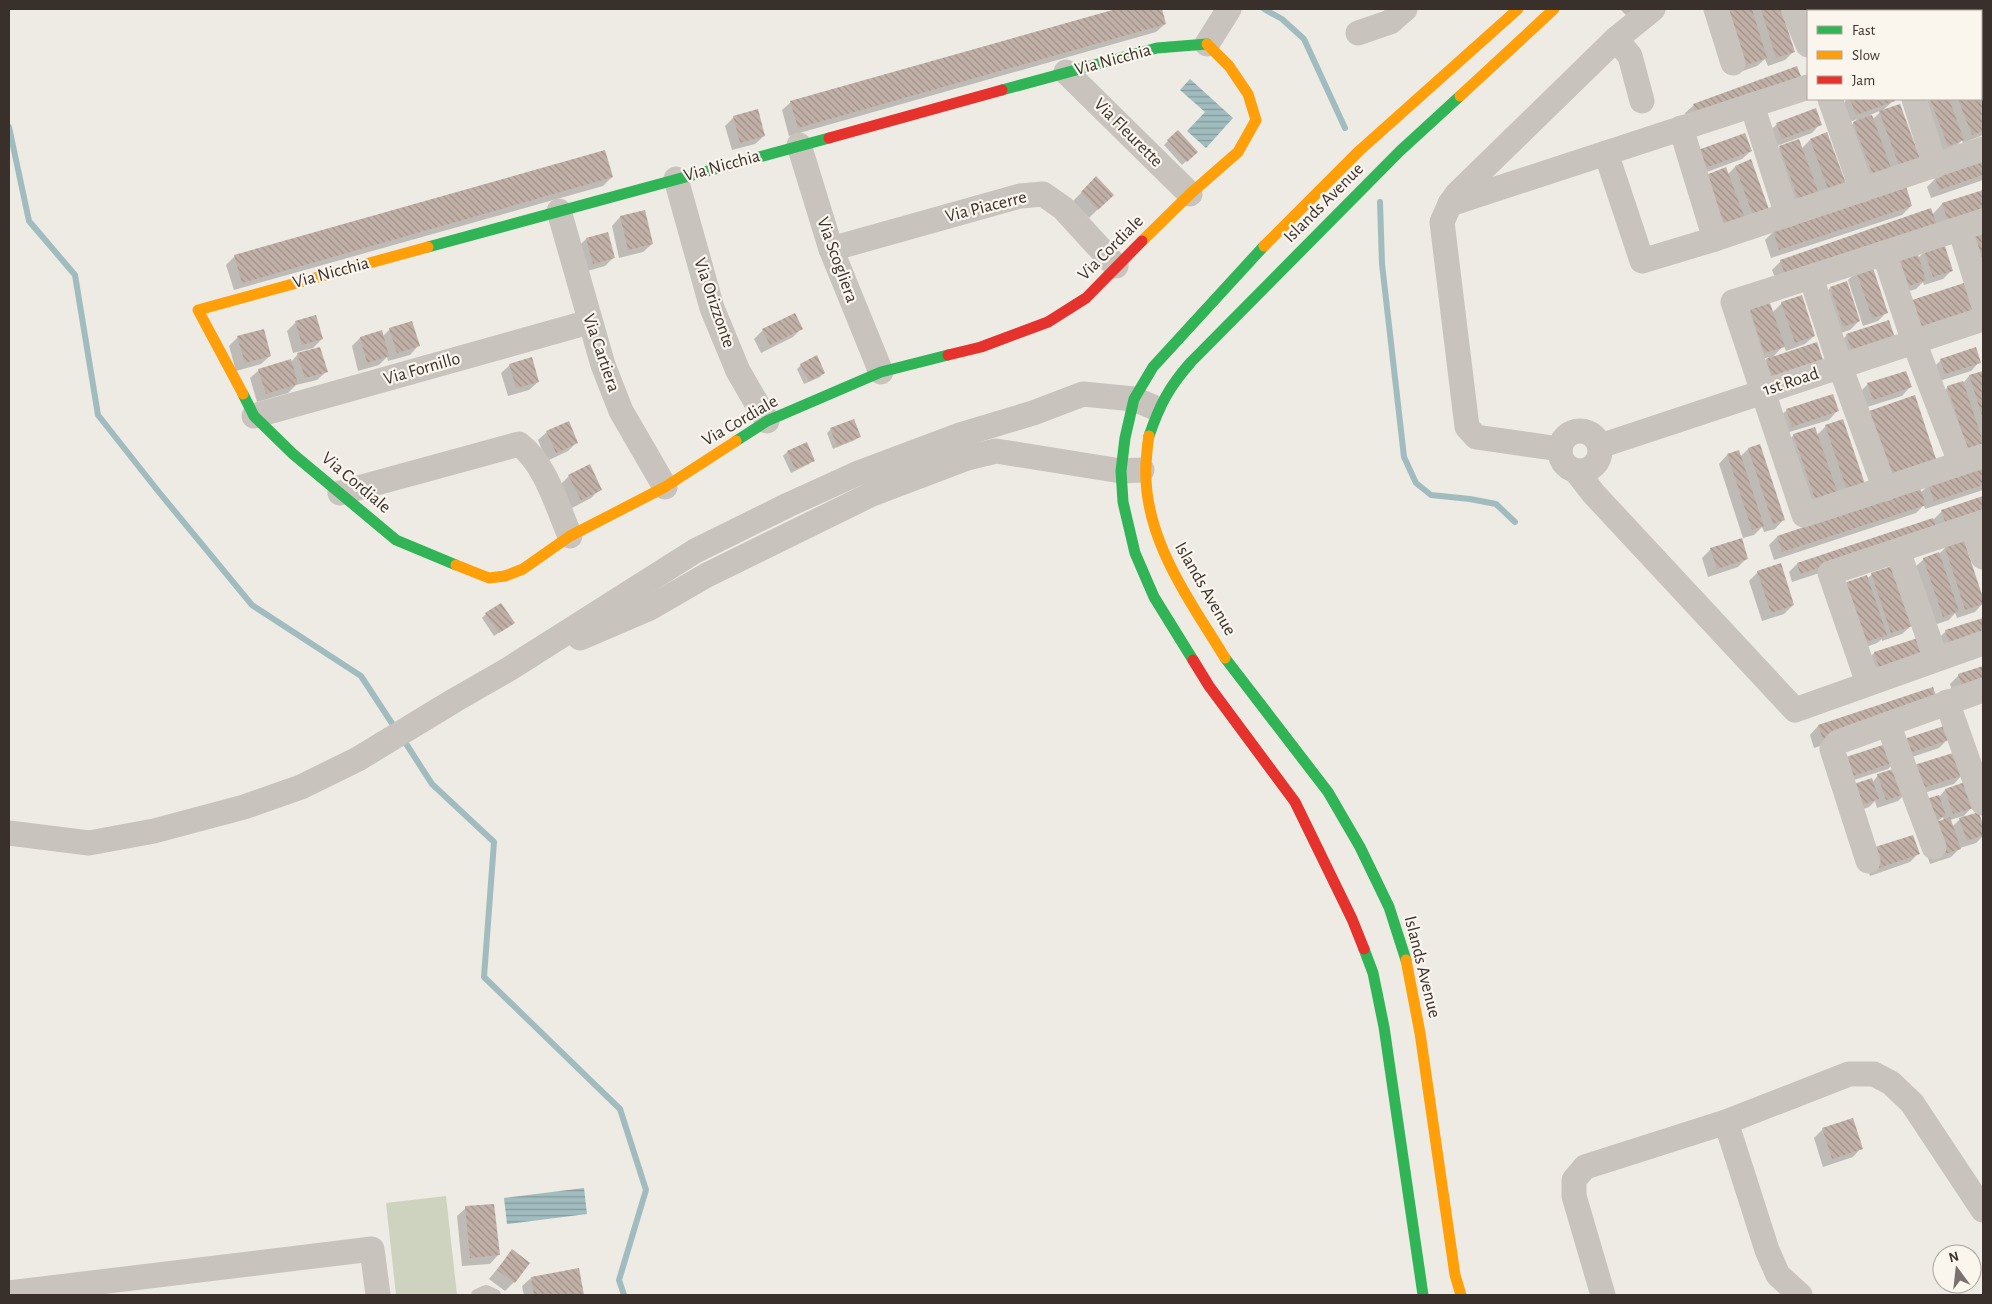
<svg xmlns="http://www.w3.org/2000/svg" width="1992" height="1304" viewBox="0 0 1992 1304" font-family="'Alegreya Sans',sans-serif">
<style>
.pitch{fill:#ced3bf}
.water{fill:url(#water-rules)}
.shadow{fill:#0003;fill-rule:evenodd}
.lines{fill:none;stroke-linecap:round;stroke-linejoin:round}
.stream{stroke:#a1bcbf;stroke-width:6}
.building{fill:url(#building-back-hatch)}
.lane{stroke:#c8c3bd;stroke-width:12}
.street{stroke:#c8c3bd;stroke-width:25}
.fast{stroke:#30b455;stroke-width:11}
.slow{stroke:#ff9f0a;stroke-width:11}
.jam{stroke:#e5322d;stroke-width:11}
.labels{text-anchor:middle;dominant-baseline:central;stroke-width:4.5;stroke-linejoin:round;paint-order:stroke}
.street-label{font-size:18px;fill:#39302b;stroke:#faf5ed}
</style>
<defs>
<pattern id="water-rules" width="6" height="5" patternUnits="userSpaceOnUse" patternTransform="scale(1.25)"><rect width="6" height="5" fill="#a1bcbf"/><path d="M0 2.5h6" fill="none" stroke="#84999b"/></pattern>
<pattern id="building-back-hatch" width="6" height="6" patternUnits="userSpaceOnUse" patternTransform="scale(1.25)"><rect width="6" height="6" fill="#c1b0a7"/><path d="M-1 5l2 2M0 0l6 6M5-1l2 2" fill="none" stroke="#9e9088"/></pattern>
</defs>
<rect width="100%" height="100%" fill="#eeeae4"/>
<polygon class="pitch" points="446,1196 457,1295 396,1295 386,1203"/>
<g class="water">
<polygon points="1190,79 1233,118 1206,148 1187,131 1205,112 1180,90"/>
<polygon points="584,1188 587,1214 507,1224 504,1198"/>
</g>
<g class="shadow">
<polygon points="1120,9 1161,9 1165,24 1156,32 789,136 782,110 791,102"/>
<polygon points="1620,9 1638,9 1629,18"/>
<polygon points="1734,9 1780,9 1794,51 1785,60 1768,66 1765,59 1757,66 1737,73 1729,10"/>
<polygon points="1799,9 1865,9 1865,11 1808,11 1808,34"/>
<polygon points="1800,79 1690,125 1685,113 1694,105"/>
<path d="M1848,99H1893V101L1882,111L1919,160L1865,186L1845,132L1857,119L1848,123L1841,105ZM1882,110L1872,120L1870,115Z"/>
<polygon points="1930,99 1981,99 1983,105 1983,135 1963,143 1962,140 1954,149 1939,154 1922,107"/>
<polygon points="734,117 764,136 755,144 732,150 725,126"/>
<polygon points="1777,124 1820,124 1812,133 1774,147 1768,133"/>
<polygon points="1745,134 1751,151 1742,159 1696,176"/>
<polygon points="1810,140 1847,188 1792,212 1771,156 1782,145 1801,149"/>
<polygon points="1168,141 1196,152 1182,165 1164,145"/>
<polygon points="1750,161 1770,214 1717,236 1698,184 1728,174 1735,167"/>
<polygon points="1983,162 1983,180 1931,198 1927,187 1936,178"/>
<polygon points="612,177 603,186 234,290 226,265 235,256"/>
<polygon points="1096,178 1112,195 1089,218 1073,201"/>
<polygon points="1983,191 1983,219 1778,286 1772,270 1781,261 1932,215 1942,204"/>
<polygon points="1911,206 1902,215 1771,258 1765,240 1774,231"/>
<polygon points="644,212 652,244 643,252 619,258 612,226 620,217"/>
<polygon points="607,233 613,258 605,266 584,272 578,247 586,239"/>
<polygon points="1925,251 1952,270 1943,279 1924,285 1923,282 1916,289 1900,294 1892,268 1900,259 1918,258"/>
<polygon points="1857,272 1887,312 1878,321 1863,326 1848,280"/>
<polygon points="1830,288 1859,321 1850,330 1834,335 1822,297"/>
<polygon points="1782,303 1814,336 1805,344 1786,351 1784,345 1772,358 1816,344 1763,385 1758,368 1769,357 1756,361 1742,319 1750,310 1769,304 1772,313"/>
<polygon points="1889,321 1844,360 1838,344 1847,335"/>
<polygon points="296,322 322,339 313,348 293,353 287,331"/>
<polygon points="390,329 418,346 410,355 388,361 387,357 379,365 358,371 352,346 360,338 382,337"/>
<polygon points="801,329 793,337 761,353 754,339 763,330"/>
<polygon points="238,337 270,356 261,364 236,371 229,346"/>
<polygon points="298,354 326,372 317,380 296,385 288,393 257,402 250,378 259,370 291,362"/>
<polygon points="1941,360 1979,362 1971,371 1936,382 1932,369"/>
<polygon points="510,365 538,382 529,390 508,396 501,373"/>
<polygon points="801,365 824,373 820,377 804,384 797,369"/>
<polygon points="1983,372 1983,451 1960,458 1939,396 1948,387 1964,382 1969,376"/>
<polygon points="1868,384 1910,387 1902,396 1864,408 1859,393"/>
<polygon points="1787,410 1837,411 1829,420 1783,434 1778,418"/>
<polygon points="1826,426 1864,486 1807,509 1785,443 1794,435 1817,435"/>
<polygon points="831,429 859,436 855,440 833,449 827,433"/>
<polygon points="547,432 577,442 568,451 547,461 538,440"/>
<polygon points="806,444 813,460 809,464 791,473 783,456 787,452"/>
<polygon points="1759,446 1783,520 1775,529 1764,532 1762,527 1754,535 1743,538 1719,464 1727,455 1739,452 1740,457 1748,449"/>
<polygon points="1983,467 1983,490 1925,509 1924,505 1916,513 1774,560 1769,545 1777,537 1920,493 1929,485"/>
<polygon points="569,476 600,489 591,498 572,508 560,485"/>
<polygon points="1983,498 1983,521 1927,538 1792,582 1789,572 1797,564 1932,521 1942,511"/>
<polygon points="1963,542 1983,603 1975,612 1957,618 1955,613 1949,620 1934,625 1915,567 1924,559 1940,553 1945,548"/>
<polygon points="1711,549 1747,558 1738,567 1708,577 1702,558"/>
<polygon points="1758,572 1793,605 1784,614 1762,621 1749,581"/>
<polygon points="1872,574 1911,626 1902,634 1882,641 1882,639 1877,643 1855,651 1867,579"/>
<polygon points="486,614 513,623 494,636 482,618"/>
<polygon points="1983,619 1983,641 1942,654 1937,640 1946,631"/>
<polygon points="1917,639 1872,679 1866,662 1874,653"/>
<polygon points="1983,667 1983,694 1956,702 1950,684 1959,675"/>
<polygon points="1932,689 1928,711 1814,748 1810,735 1818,726"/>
<polygon points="1947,740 1939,748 1897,762 1897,760 1888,769 1838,785 1832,768"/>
<polygon points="1878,775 1962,775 1954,784 1910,797 1908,791 1898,801 1877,808 1875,801 1869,807 1849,814"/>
<path d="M1945,790L1973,806L1961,819L1978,813L1983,830V836L1976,843L1960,848L1951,857L1930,864L1920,834V802L1940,796ZM1963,816L1952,827L1950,820ZM1943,817L1944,821L1936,823Z"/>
<polygon points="1918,854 1910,862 1870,876 1864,858"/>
<polygon points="1823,1129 1861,1148 1853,1157 1823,1167 1814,1138"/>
<polygon points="466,1208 498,1255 490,1264 462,1266 457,1216"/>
<polygon points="512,1251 514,1282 505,1291 489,1279"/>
<polygon points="531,1278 583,1294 524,1295 522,1286"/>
</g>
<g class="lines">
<g class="stream">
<polyline points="1264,9 1282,19 1304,39 1345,128"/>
<polyline points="9,127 29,221 75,275 98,415 158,491 252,605 361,676 397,731"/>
<polyline points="1380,202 1382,264 1404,457 1416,483 1431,495 1470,499 1496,504 1515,522"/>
<polyline points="403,739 432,784 494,842 484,977 620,1109 646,1190 619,1280 624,1295"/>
</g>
</g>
<g class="building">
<polygon points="1116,9 1162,9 1166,24 798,128 790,101"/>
<polygon points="1728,9 1752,9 1767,58 1746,65"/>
<polygon points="1761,9 1781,9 1795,52 1776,58"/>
<polygon points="1809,9 1836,9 1837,11 1810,11"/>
<polygon points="1840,9 1866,9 1867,11 1841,11"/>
<polygon points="1797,66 1802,79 1698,117 1693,104"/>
<polygon points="1850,99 1894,99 1895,101 1856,115"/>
<polygon points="1930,99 1949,99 1964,140 1948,146"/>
<polygon points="1958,99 1982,99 1983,131 1972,135"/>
<polygon points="1900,104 1921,161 1900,168 1879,111"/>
<polygon points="1816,108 1822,125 1782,139 1776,123"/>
<polygon points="758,109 765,136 740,143 733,116"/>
<polygon points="1872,115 1892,171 1874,178 1853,122"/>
<polygon points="1178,130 1198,152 1187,162 1167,140"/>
<polygon points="1827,132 1848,189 1830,195 1810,139"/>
<polygon points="1745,133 1752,151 1705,168 1698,150"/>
<polygon points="1799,139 1820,197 1800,204 1779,146"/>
<polygon points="605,150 613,177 242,283 234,255"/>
<polygon points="1751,159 1771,215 1755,221 1735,166"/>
<polygon points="1983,161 1983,175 1939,190 1935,177"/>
<polygon points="1726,167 1746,221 1726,228 1706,175"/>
<polygon points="1096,176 1114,195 1098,210 1081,192"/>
<polygon points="1906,186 1912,206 1779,250 1773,230"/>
<polygon points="1983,190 1983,214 1949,225 1942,203"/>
<polygon points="1931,208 1937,226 1786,278 1780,260"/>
<polygon points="645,210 653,244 628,250 620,216"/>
<polygon points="608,232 615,258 593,264 586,238"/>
<polygon points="1983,233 1983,271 1972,237"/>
<polygon points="1944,243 1953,271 1933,277 1924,250"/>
<polygon points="1917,252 1926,280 1909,286 1899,258"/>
<polygon points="1872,265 1888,313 1872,318 1856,271"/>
<polygon points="1847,281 1860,321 1843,327 1830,287"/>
<polygon points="1964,283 1975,314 1919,333 1909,301"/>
<polygon points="1802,295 1815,336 1795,343 1781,302"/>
<polygon points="1770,303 1785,347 1764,353 1750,309"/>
<polygon points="795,313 803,329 770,345 762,329"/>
<polygon points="316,315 323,339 302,345 295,321"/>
<polygon points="1889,320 1895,338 1852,352 1846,334"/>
<polygon points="412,321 420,346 397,353 389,328"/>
<polygon points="264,329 271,356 245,363 237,336"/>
<polygon points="382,330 389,356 367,363 360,337"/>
<polygon points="1817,342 1823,360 1772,377 1766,359"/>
<polygon points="320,347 328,372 305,378 297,353"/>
<polygon points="1976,347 1981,363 1945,374 1940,359"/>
<polygon points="817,355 825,373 809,381 800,364"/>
<polygon points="532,357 539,382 516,388 509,364"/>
<polygon points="291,359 298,384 266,394 258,369"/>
<polygon points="1906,371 1912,387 1873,400 1867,383"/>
<polygon points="1983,371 1983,419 1969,375"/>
<polygon points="1963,381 1983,442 1983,445 1968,450 1947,386"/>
<polygon points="1833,394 1839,411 1792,427 1786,409"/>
<polygon points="1915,395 1937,462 1891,477 1869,411"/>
<polygon points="854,419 861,437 837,446 830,428"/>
<polygon points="1843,419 1866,487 1848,493 1825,425"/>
<polygon points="569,421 578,443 556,453 546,431"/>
<polygon points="1815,427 1838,494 1816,502 1793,434"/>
<polygon points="807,442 815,461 795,469 787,451"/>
<polygon points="1760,444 1785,520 1773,524 1748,448"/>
<polygon points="1739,450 1764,526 1752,530 1727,454"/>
<polygon points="590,464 602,490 581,500 568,475"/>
<polygon points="1983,465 1983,485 1934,501 1928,483"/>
<polygon points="1920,488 1926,505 1782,552 1777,536"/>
<polygon points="1983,496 1983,516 1947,528 1941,510"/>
<polygon points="1933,518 1937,529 1800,574 1797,563"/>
<polygon points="1742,538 1748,559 1717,569 1710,548"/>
<polygon points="1964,540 1983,598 1983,604 1965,610 1945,547"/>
<polygon points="1939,552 1959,611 1943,617 1923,558"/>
<polygon points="1781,563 1794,605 1771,613 1757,571"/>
<polygon points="1892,566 1912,626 1891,633 1871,573"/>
<polygon points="1867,575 1887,635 1863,643 1844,583"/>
<polygon points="501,603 515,623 499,633 485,613"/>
<polygon points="1983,618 1983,636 1950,646 1945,630"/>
<polygon points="1918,638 1925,657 1880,671 1874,652"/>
<polygon points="1983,666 1983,689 1965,695 1958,674"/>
<polygon points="1933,687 1938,702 1823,740 1818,725"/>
<polygon points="1944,726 1949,740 1906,754 1901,740"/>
<polygon points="1892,742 1898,761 1847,778 1840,759"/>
<polygon points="1956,752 1964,775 1919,789 1911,766"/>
<polygon points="1900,767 1909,793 1886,800 1877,774"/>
<polygon points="1872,778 1879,799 1858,806 1851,785"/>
<polygon points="1965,782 1974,808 1953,814 1945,789"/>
<polygon points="1939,795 1946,816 1926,822 1919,801"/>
<polygon points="1979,812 1983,826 1983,835 1967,841 1959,818"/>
<polygon points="1950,817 1961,849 1938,856 1928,825"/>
<polygon points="1913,835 1920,854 1879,868 1872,848"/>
<polygon points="1853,1118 1863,1149 1832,1159 1822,1128"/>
<polygon points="494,1204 500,1255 470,1258 465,1206"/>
<polygon points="512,1249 530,1263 515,1283 497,1270"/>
<polygon points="579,1268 584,1295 534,1295 531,1277"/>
</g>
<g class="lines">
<polyline class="lane" points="477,1295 486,1291 495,1295"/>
<g class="street">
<polyline points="1716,9 1733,63"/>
<polyline points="1793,9 1808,45"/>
<polyline points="1981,30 1983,29"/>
<polyline points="1358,33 1390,22 1405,9"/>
<polyline points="1616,39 1630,56 1642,101"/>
<polyline points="1207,44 1229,9"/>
<polyline points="1981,51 1983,58"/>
<polyline points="1066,72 1190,194"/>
<polyline points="1830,99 1862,190"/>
<polyline points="1914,99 1935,166"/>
<polyline points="1752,105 1787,215"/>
<polyline points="1681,128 1715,239"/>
<polyline points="799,145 831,249 881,372"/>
<polyline points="1606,153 1642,261 1715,239 1983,149"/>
<polyline points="676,179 712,308 738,371 767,421"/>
<polyline points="1450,204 1808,87"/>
<polyline points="559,211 603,365 621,411 665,487"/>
<polyline points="1983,221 1733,302 1804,515 1983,456"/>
<polyline points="1960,229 1983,303"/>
<polyline points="831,249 1020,196 1043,194 1063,208 1116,266"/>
<polyline points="1884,253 1914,342 1960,462"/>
<polyline points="1811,277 1840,366 1885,489"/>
<polyline points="254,416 589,322"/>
<circle cx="1580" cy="451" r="20"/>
<polyline points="1600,446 1983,319"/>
<polyline points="1560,449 1476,437 1467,427 1442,222 1450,204 1457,194 1616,39 1653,9"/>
<polyline points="1576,471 1593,493 1795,710 1983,643"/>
<path d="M340,493L519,444C545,463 557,506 570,536"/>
<polyline points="1972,526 1983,557"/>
<polyline points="1898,551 1936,659"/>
<polyline points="580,638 650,608 707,575 872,494 967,458 996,451 1121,471 1142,470"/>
<polyline points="1868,683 1830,573 1983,522"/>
<polyline points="1947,702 1983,803"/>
<polyline points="1888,724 1934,847"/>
<polyline points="9,833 89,843 154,831 244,807 301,787 358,759 455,700 509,669 695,551 788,505 856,474 960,435 1033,413 1083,394 1134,399 1153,407"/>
<polyline points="1868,861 1832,749 1838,742 1983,690"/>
<polyline points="1726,1122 1767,1250 1778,1275 1800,1295"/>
<polyline points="9,1293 372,1249 378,1295"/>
<polyline points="1603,1295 1574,1196 1574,1180 1585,1167 1726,1122 1849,1074 1874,1074 1891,1083 1912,1103 1983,1210"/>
</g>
<g class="fast">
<polyline points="1002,90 1157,48 1207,44"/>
<polyline points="428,247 829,138"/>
<polyline points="243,394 254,416 293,454 396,540 456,565"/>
<path d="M1149,436C1160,404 1169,387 1191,362L1400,151L1460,96"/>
<polyline points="736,441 767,421 881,372 948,355"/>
<polyline points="1225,658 1328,792 1360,847 1389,907 1406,960"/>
<polyline points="1193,660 1154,597 1135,553 1123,502 1121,471 1125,438 1134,399 1153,367 1264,246"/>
<polyline points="1364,949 1373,973 1384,1027 1423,1295"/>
</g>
<g class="slow">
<polyline points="1460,96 1554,9"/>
<polyline points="1142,241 1190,194 1238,152 1256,120 1248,94 1229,66 1207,44"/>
<polyline points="1264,246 1359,151 1518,9"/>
<polyline points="243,394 198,310 428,247"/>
<path d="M1149,436C1147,445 1147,454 1146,463C1142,537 1188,597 1225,658"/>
<polyline points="456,565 489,578 505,576 523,569 570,536 665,487 736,441"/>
<polyline points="1406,960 1420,1033 1455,1275 1461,1295"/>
</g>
<g class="jam">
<polyline points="829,138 1002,90"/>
<polyline points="948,355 981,347 1048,322 1086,298 1142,241"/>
<polyline points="1193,660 1209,686 1295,802 1352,919 1364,949"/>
</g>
</g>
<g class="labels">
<g class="street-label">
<text transform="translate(1113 60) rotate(-15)">Via Nicchia</text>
<text transform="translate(1128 133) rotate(45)">Via Fleurette</text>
<text transform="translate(722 166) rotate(-15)">Via Nicchia</text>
<text transform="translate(1324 203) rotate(-45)">Islands Avenue</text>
<text transform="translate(986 207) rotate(-14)">Via Piacerre</text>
<text transform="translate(1111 248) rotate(-45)">Via Cordiale</text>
<text transform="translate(837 260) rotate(70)">Via Scogliera</text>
<text transform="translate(331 273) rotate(-15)">Via Nicchia</text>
<text transform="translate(714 303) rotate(71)">Via Orizzonte</text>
<text transform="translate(601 353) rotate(71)">Via Cartiera</text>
<text transform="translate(422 369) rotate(-16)">Via Fornillo</text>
<text transform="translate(1791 382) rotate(-18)">1st Road</text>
<text transform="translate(740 421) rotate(-30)">Via Cordiale</text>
<text transform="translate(356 483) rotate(40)">Via Cordiale</text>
<text transform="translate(1205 589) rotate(60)">Islands Avenue</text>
<text transform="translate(1422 967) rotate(76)">Islands Avenue</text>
</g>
</g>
<rect width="1992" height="1304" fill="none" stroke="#39302b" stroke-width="20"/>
<rect x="1807" y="10" width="175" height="90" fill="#faf5ed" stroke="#ada69f"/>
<rect x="1817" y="26" width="25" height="8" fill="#30b455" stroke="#ada69f"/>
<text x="1852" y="35" font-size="15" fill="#39302b">Fast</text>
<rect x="1817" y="51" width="25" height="8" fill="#ff9f0a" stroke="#ada69f"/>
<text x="1852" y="60" font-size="15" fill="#39302b">Slow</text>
<rect x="1817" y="76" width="25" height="8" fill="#e5322d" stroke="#ada69f"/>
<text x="1852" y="85" font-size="15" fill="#39302b">Jam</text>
<g transform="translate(1957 1269) rotate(345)"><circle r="24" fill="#faf5ed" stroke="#ada69f"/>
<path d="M0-4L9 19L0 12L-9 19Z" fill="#78716c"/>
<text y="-8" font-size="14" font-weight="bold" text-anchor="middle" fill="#39302b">N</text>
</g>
</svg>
